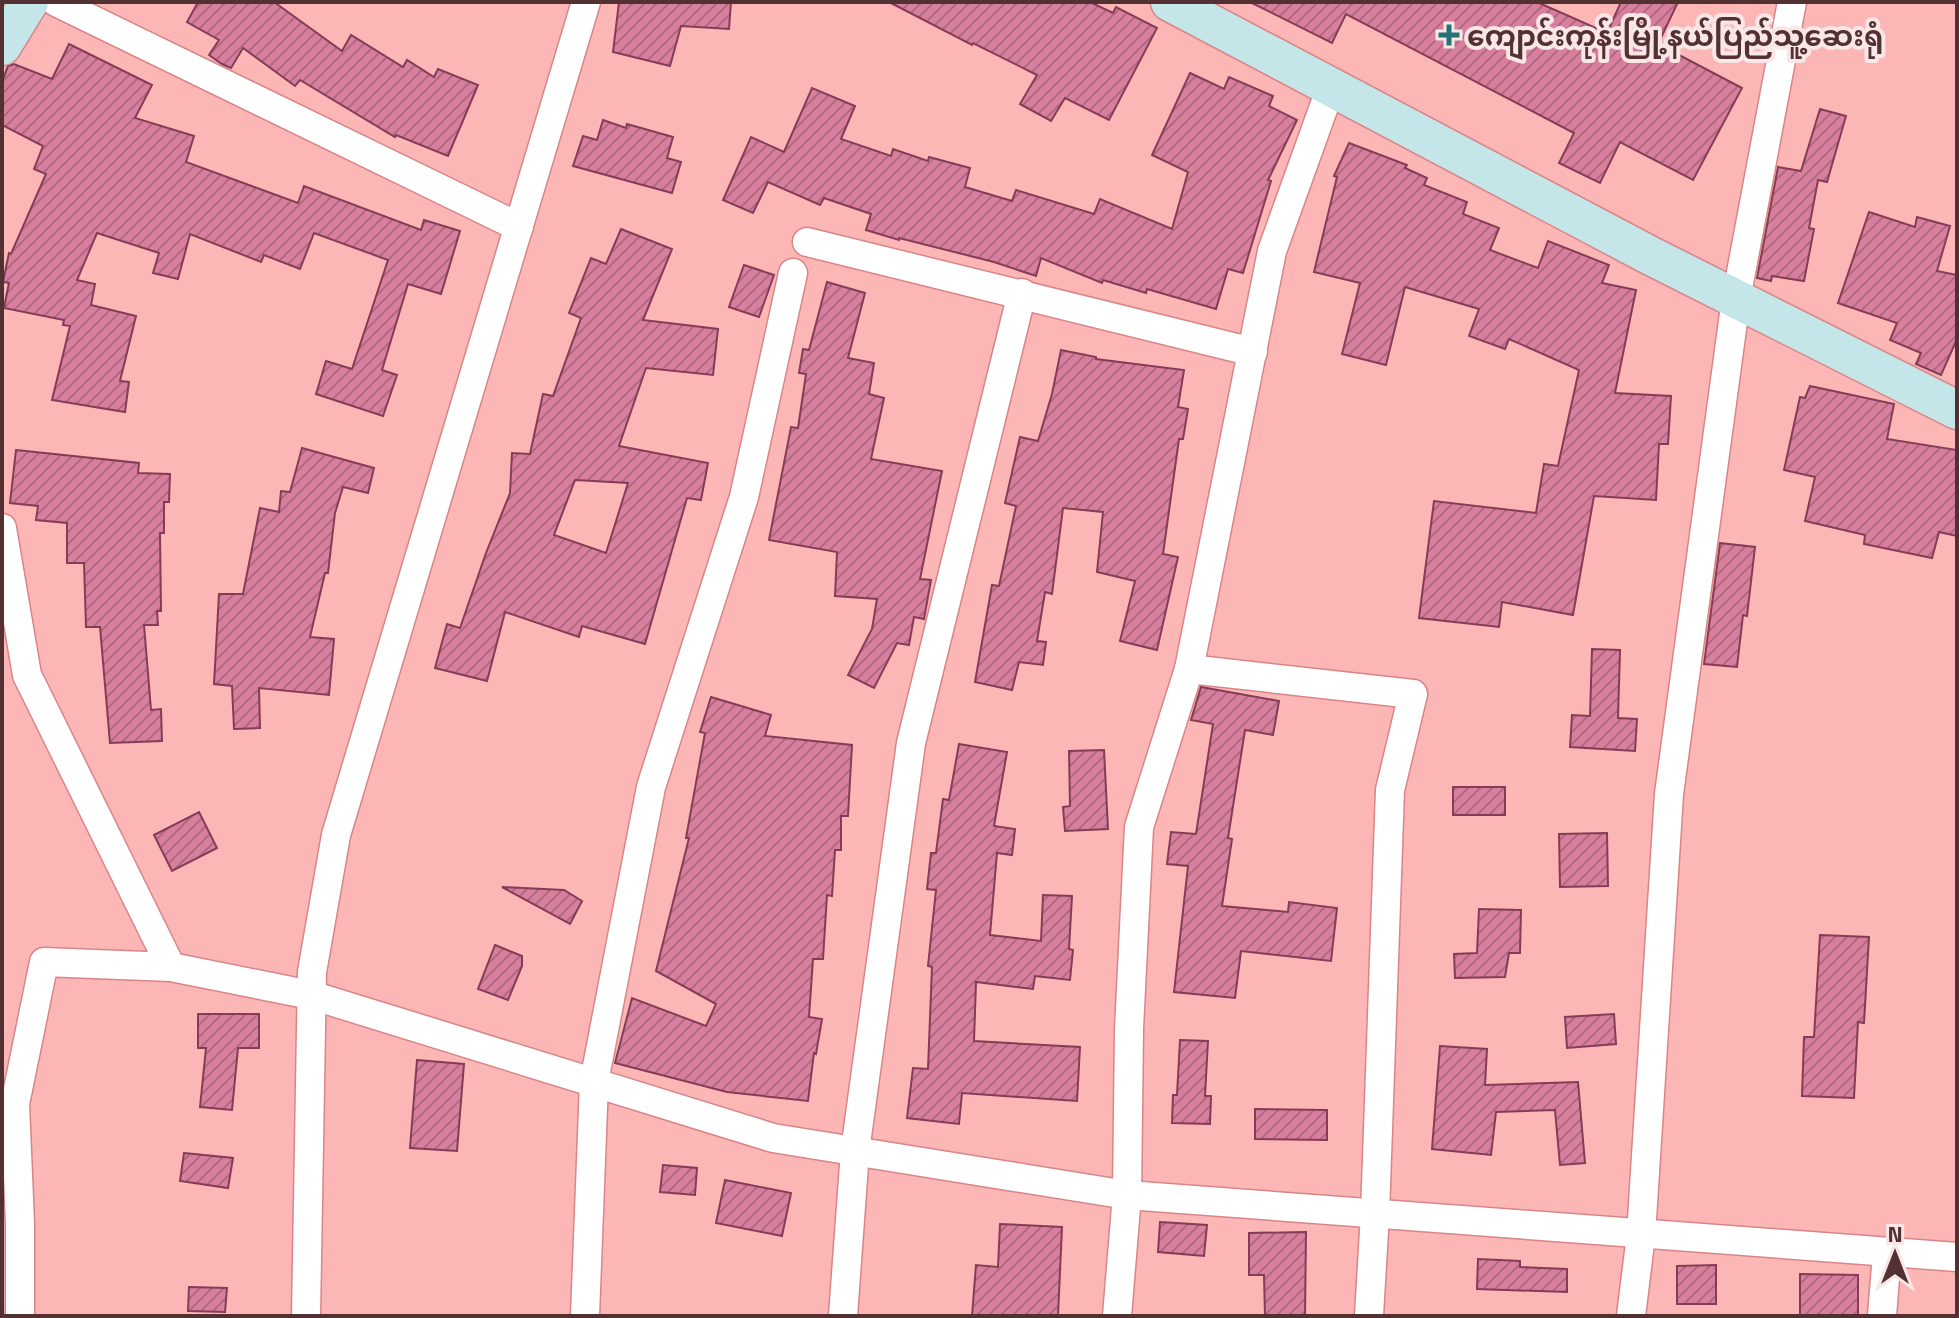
<svg xmlns="http://www.w3.org/2000/svg" width="1959" height="1318" viewBox="0 0 1959 1318" font-family="'Titillium Web','Noto Sans Myanmar',sans-serif">
<style>
.building{fill:url(#building-hatch);stroke:#853c57;stroke-width:2;fill-rule:evenodd}
.lines{fill:none;stroke-linecap:round;stroke-linejoin:round}
.street-casing{stroke:#d98587;stroke-width:31}
.secondary-casing{stroke:#d98587;stroke-width:41}
.street{stroke:#fff;stroke-width:28}
.secondary{stroke:#c4e6e8;stroke-width:38}
.poi-dot{fill:#267174;stroke:#f9e6e6;stroke-width:3}
.labels{text-anchor:middle;dominant-baseline:central;stroke-width:8;stroke-linejoin:round;paint-order:stroke}
.poi-label{font-size:28px;font-weight:bold;fill:#533031;stroke:#f9e6e6;text-anchor:start}
</style>
<defs>
<pattern id="building-hatch" width="6" height="6" patternUnits="userSpaceOnUse" patternTransform="scale(2)"><rect width="6" height="6" fill="#d97f9e"/><path d="M-1 1l2-2M0 6l6-6M5 7l2-2" fill="none" stroke="#b36881"/></pattern>
</defs>
<rect width="100%" height="100%" fill="#fdb6b6"/>
<g class="building">
<polygon points="198,2 274,2 342,51 351,35 403,67 407,60 434,77 438,69 478,85 448,156 396,135 395,137 300,80 295,86 243,48 231,68 222,64 209,55 219,40 187,22"/>
<polygon points="619,2 731,2 729,29 681,26 670,66 613,52"/>
<polygon points="889,2 1090,2 1113,13 1116,7 1157,28 1109,120 1065,98 1051,121 1020,104 1037,75 973,43 972,45"/>
<polygon points="1250,2 1537,2 1607,33 1621,2 1678,2 1658,44 1742,88 1693,180 1620,142 1600,183 1559,163 1574,133 1346,14 1332,43"/>
<polygon points="69,44 152,85 135,118 194,136 186,162 298,203 304,186 421,230 424,220 460,231 441,294 408,284 382,370 397,375 383,416 316,394 326,361 352,369 388,260 314,233 300,269 264,255 261,262 190,234 178,279 153,273 159,253 97,233 77,280 95,284 91,305 136,316 120,381 129,382 125,412 52,400 70,326 63,325 64,320 4,308 9,283 3,282 9,253 11,254 46,174 34,169 43,146 2,125 2,82 8,66 14,64 52,79"/>
<polygon points="1190,73 1224,89 1229,77 1273,96 1269,106 1297,120 1268,180 1271,181 1243,273 1228,269 1216,309 1147,289 1146,293 1103,280 1102,283 1041,258 1036,276 994,262 899,238 899,240 866,230 871,214 824,198 820,205 768,182 753,213 723,200 751,137 784,152 812,88 855,106 841,139 891,156 893,149 928,161 929,157 970,168 965,187 1012,201 1016,190 1094,214 1100,199 1172,229 1188,172 1152,155"/>
<polygon points="1820,109 1846,116 1827,182 1818,180 1809,228 1814,229 1804,281 1772,276 1771,281 1757,278 1778,167 1801,171"/>
<polygon points="603,120 626,128 627,124 673,137 667,158 681,162 672,193 573,166 583,136 597,140"/>
<polygon points="1349,143 1407,165 1405,168 1427,178 1424,185 1467,202 1463,214 1499,228 1490,250 1538,268 1548,241 1609,265 1602,283 1636,290 1615,393 1671,396 1668,444 1659,444 1656,500 1594,496 1573,615 1502,602 1499,627 1419,618 1434,501 1536,513 1544,464 1558,466 1579,370 1509,339 1505,349 1469,336 1479,309 1405,287 1386,365 1342,354 1360,283 1314,272 1337,177 1334,176"/>
<polygon points="1869,212 1915,227 1917,217 1950,226 1937,271 1957,275 1957,339 1941,375 1916,364 1921,353 1890,340 1897,323 1838,303"/>
<path d="M621,229L672,249L643,320L718,329L713,375L646,368L619,446L708,463L701,500L687,498L645,644L582,626L579,637L505,612L487,681L435,668L447,624L460,628L486,553L510,493L512,453L530,454L543,394L553,396L581,318L569,313L591,258L606,264ZM575,480L628,483L606,553L554,535Z"/>
<polygon points="744,265 774,275 759,317 729,307"/>
<polygon points="827,282 865,293 848,358 874,363 869,394 884,398 871,459 942,471 920,579 931,580 924,619 914,617 909,645 897,643 874,688 848,675 872,629 877,599 835,596 837,552 769,540 791,427 798,428 806,374 799,373 803,349 809,350"/>
<polygon points="1061,350 1096,357 1096,359 1184,370 1178,407 1188,409 1183,439 1179,439 1163,554 1178,557 1157,650 1120,641 1135,581 1097,572 1103,512 1063,508 1052,594 1045,592 1037,641 1046,642 1043,665 1019,662 1012,690 975,682 992,585 999,586 1016,506 1005,503 1020,437 1038,441 1052,394"/>
<polygon points="1810,386 1894,404 1887,439 1957,450 1957,536 1939,532 1932,558 1864,544 1865,535 1805,521 1815,477 1784,470 1800,397 1805,398"/>
<polygon points="302,448 374,468 368,493 343,487 335,513 328,573 325,573 310,637 334,639 329,695 259,688 260,728 234,729 232,686 214,684 219,594 243,594 260,508 279,512 281,491 290,492"/>
<polygon points="16,450 139,463 138,473 170,474 169,502 164,502 164,533 160,533 161,611 157,611 158,625 144,625 151,710 161,709 162,741 110,743 100,627 86,627 84,563 67,563 67,523 36,520 38,506 10,503"/>
<polygon points="1720,543 1755,547 1747,616 1743,615 1737,667 1704,664"/>
<polygon points="1592,649 1620,650 1618,718 1637,719 1635,751 1570,747 1572,715 1590,716"/>
<polygon points="1201,687 1279,701 1273,735 1245,730 1228,838 1232,839 1222,906 1288,912 1289,902 1337,908 1331,961 1241,951 1235,998 1174,992 1188,866 1167,864 1171,832 1196,834 1213,724 1191,720"/>
<polygon points="711,697 771,715 765,736 852,745 848,816 841,816 841,850 835,850 832,896 827,895 823,959 813,959 809,1017 822,1019 816,1054 814,1053 808,1101 727,1092 615,1063 632,998 706,1026 716,1004 656,971 689,838 686,838 705,733 700,732"/>
<polygon points="959,744 1007,752 994,826 1015,829 1012,855 997,853 990,935 1041,941 1043,895 1072,896 1069,949 1073,950 1070,980 1035,976 1033,989 976,982 974,1041 1080,1047 1077,1101 962,1093 959,1124 907,1118 913,1068 928,1069 932,967 928,966 936,890 927,889 931,853 936,853 943,799 949,800"/>
<polygon points="1104,750 1108,829 1065,831 1063,807 1070,806 1069,751"/>
<rect x="1453" y="787" width="52" height="28"/>
<polygon points="199,812 217,848 172,871 154,835"/>
<polygon points="1607,833 1608,886 1560,887 1559,834"/>
<polygon points="502,887 564,890 582,901 570,924"/>
<polygon points="1479,909 1521,910 1520,953 1509,953 1505,977 1455,978 1454,954 1477,953"/>
<polygon points="1820,935 1869,937 1864,1023 1858,1022 1854,1098 1802,1096 1804,1037 1814,1037"/>
<polygon points="495,945 522,956 522,966 508,1000 478,989"/>
<polygon points="198,1014 259,1014 259,1048 238,1048 232,1110 200,1107 206,1048 198,1048"/>
<polygon points="1614,1014 1616,1044 1567,1048 1565,1017"/>
<polygon points="1180,1040 1208,1041 1205,1096 1211,1096 1210,1124 1172,1123 1173,1095 1177,1095"/>
<polygon points="1440,1046 1487,1049 1485,1085 1578,1082 1585,1163 1560,1165 1555,1110 1496,1112 1491,1155 1432,1149"/>
<polygon points="417,1060 464,1064 457,1151 410,1148"/>
<polygon points="1255,1109 1327,1110 1327,1140 1255,1139"/>
<polygon points="184,1153 233,1158 228,1188 180,1181"/>
<polygon points="663,1165 697,1168 695,1195 660,1192"/>
<polygon points="725,1180 791,1193 782,1236 716,1223"/>
<polygon points="1160,1222 1207,1225 1204,1256 1158,1252"/>
<polygon points="1000,1224 1062,1227 1058,1316 972,1316 976,1265 998,1267"/>
<polygon points="1306,1232 1305,1316 1265,1316 1264,1275 1249,1275 1249,1233"/>
<polygon points="1478,1259 1520,1261 1520,1267 1567,1269 1567,1292 1477,1289"/>
<polygon points="1716,1265 1716,1304 1677,1304 1677,1266"/>
<polygon points="1800,1274 1858,1275 1858,1316 1800,1316"/>
<polygon points="189,1287 227,1288 225,1312 188,1311"/>
</g>
<g class="lines">
<g class="street-casing">
<g id="street">
<polyline points="56,2 519,227"/>
<polyline points="807,242 1253,352"/>
<polyline points="2,528 27,675 171,967 311,995 773,1138 1127,1195 1957,1257"/>
<polyline points="1189,669 1413,694 1390,790 1375,1214 1369,1316"/>
<polyline points="20,1316 20,1223 15,1104 44,962 171,967"/>
<polyline points="306,1316 312,972 336,835 586,2"/>
<polyline points="585,1316 594,1082 651,787 744,497 793,273"/>
<polyline points="843,1316 855,1151 911,743 1022,293"/>
<polyline points="1117,1316 1127,1195 1129,1029 1139,827 1189,669 1272,251 1331,87"/>
<polyline points="1631,1316 1641,1235 1669,794 1736,299 1792,2"/>
<polyline points="1882,1316 1887,1254"/>
</g>
</g>
<g class="secondary-casing">
<g id="secondary">
<polyline points="1170,2 1651,256 1957,410"/>
<polyline points="2,46 29,2"/>
</g>
</g>
<use href="#street" class="street"/>
<use href="#secondary" class="secondary"/>
</g>
<path class="poi-dot" d="M1445 23h8v8h8v8h-8v8h-8v-8h-8v-8h8z"/>
<g class="labels">
<g class="poi-label">
<text x="1467" y="35">ကျောင်းကုန်းမြို့နယ်ပြည်သူ့ဆေးရုံ</text>
</g>
</g>
<rect width="1959" height="1318" fill="none" stroke="#533031" stroke-width="8"/>
<g transform="translate(1895 1254)" stroke="#f9e6e6" stroke-width="6" paint-order="stroke">
<path d="M0-6L14 30L0 20L-14 30Z" fill="#533031"/>
<text y="-12" font-size="22" font-weight="bold" text-anchor="middle" fill="#533031">N</text>
</g>
</svg>
